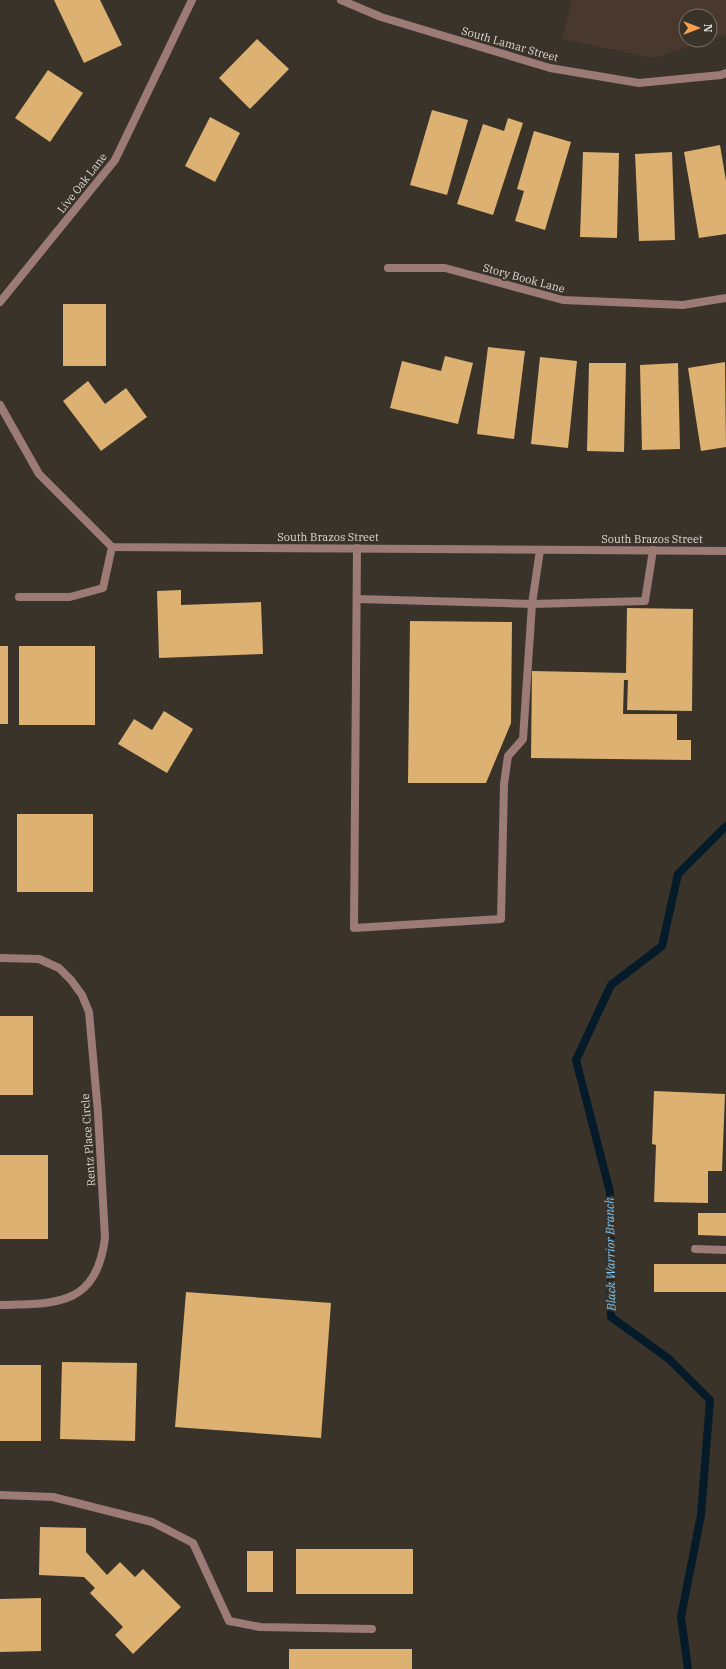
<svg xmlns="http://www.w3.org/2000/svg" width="726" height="1669" viewBox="0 0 726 1669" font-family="'IBM Plex Serif',serif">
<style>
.education{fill:#49382e}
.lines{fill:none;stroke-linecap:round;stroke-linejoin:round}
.stream{stroke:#051b29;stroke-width:8}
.building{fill:#dcb171}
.service{stroke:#9c7a75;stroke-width:8}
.minor{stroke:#9c7a75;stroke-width:8}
.labels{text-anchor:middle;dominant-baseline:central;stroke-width:4;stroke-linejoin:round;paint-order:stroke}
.street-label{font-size:11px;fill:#dfdbd5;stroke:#3a332a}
.water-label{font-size:12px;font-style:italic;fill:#7dc8f8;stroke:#3a332a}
</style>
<rect width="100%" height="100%" fill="#3a332a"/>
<polygon class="education" points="572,0 726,0 726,35 710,40 710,16 686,16 686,40 709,40 653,58 562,39"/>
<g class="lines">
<polyline class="stream" points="688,1669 681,1617 701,1515 710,1400 669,1359 611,1317 610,1192 576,1060 611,985 662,946 678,874 726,826"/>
</g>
<g class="building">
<polygon points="54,0 100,0 122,45 84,63"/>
<polygon points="257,39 289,69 250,109 219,78"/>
<polygon points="48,70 83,93 50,142 15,118"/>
<polygon points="432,110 468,120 447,195 410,185"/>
<polygon points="210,117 240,133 215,182 185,166"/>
<polygon points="508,118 523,123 493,215 457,204 483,124 504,131"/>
<polygon points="534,131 571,142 545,230 515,221 524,191 517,189"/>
<polygon points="720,145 726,181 726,234 699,238 684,152"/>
<polygon points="583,152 619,153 617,238 580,237"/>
<polygon points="672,152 675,240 639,241 635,154"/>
<rect x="63" y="304" width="43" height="62"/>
<polygon points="488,347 525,351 514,439 477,434"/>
<polygon points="445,356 473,363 458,424 390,408 402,361 441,371"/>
<polygon points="540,357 577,361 568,448 531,444"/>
<polygon points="725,362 726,447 701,451 688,368"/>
<polygon points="589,363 626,363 624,452 587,451"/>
<polygon points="678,363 680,449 642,450 640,365"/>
<polygon points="88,381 105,404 126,388 147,417 101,451 63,401"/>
<polygon points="181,590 181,605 261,602 263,654 159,658 157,591"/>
<polygon points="627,608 693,609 692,711 627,710 628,680 624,680 623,714 677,714 677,740 691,740 691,760 531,758 532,671 626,673"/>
<polygon points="410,621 512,622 511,723 486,783 408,783"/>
<rect x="0" y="646" width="8" height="78"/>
<rect x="19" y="646" width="76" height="79"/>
<polygon points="164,711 193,729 167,773 118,744 134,719 152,730"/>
<rect x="17" y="814" width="76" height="78"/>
<rect x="0" y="1016" width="33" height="79"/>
<polygon points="654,1091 725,1094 722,1171 708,1171 708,1203 654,1202 656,1145 652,1144"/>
<rect x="0" y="1155" width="48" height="84"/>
<polygon points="698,1213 726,1213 726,1236 698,1235"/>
<rect x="654" y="1264" width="72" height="28"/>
<polygon points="186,1292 331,1303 321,1438 175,1427"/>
<polygon points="62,1362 137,1363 135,1441 60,1439"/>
<rect x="0" y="1365" width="41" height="76"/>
<polygon points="40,1527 86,1528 86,1552 107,1575 120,1562 135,1577 143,1569 181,1607 133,1654 115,1635 123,1627 90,1593 95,1588 84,1577 39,1575"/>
<rect x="296" y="1549" width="117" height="45"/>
<rect x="247" y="1551" width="26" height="41"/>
<polygon points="41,1598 41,1651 0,1652 0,1599"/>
<rect x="289" y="1649" width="123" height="20"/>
</g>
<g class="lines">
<g class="service">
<polyline points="357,548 354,928 501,919 504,784 508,756 523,739 532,604 540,550"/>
<polyline points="357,599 532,604 645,601 653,550"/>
<polyline points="695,1249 726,1250"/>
<polyline points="0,1495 53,1497 152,1522 193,1543 229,1621 260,1627 372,1629"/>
</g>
<g class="minor">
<polyline points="341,0 381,17 550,68 639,83 721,75 726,73"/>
<polyline points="388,268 445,268 563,300 683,305 726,298"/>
<polyline points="0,302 115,160 192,0"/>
<polyline points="0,405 39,474 112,547 726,551"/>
<polyline points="19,597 70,597 103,588 112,547"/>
<path d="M0,958L39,959L59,968L71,980L82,995L89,1012L98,1113L105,1238C96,1306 57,1304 0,1305"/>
</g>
</g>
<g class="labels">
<g class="street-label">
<text transform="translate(510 44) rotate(16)">South Lamar Street</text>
<text transform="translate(82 183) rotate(-52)">Live Oak Lane</text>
<text transform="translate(524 278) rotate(15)">Story Book Lane</text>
<text x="328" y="537">South Brazos Street</text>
<text x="652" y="539">South Brazos Street</text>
<text transform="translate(88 1140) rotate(-94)">Rentz Place Circle</text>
</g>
<g class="water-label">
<text transform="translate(610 1254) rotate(-91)">Black Warrior Branch</text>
</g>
</g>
<g transform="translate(698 28) rotate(90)"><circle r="19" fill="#3a332a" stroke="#7c766e"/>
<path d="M0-3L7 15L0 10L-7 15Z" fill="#f9a04d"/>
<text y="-6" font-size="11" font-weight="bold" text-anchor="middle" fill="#dfdbd5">N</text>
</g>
</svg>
